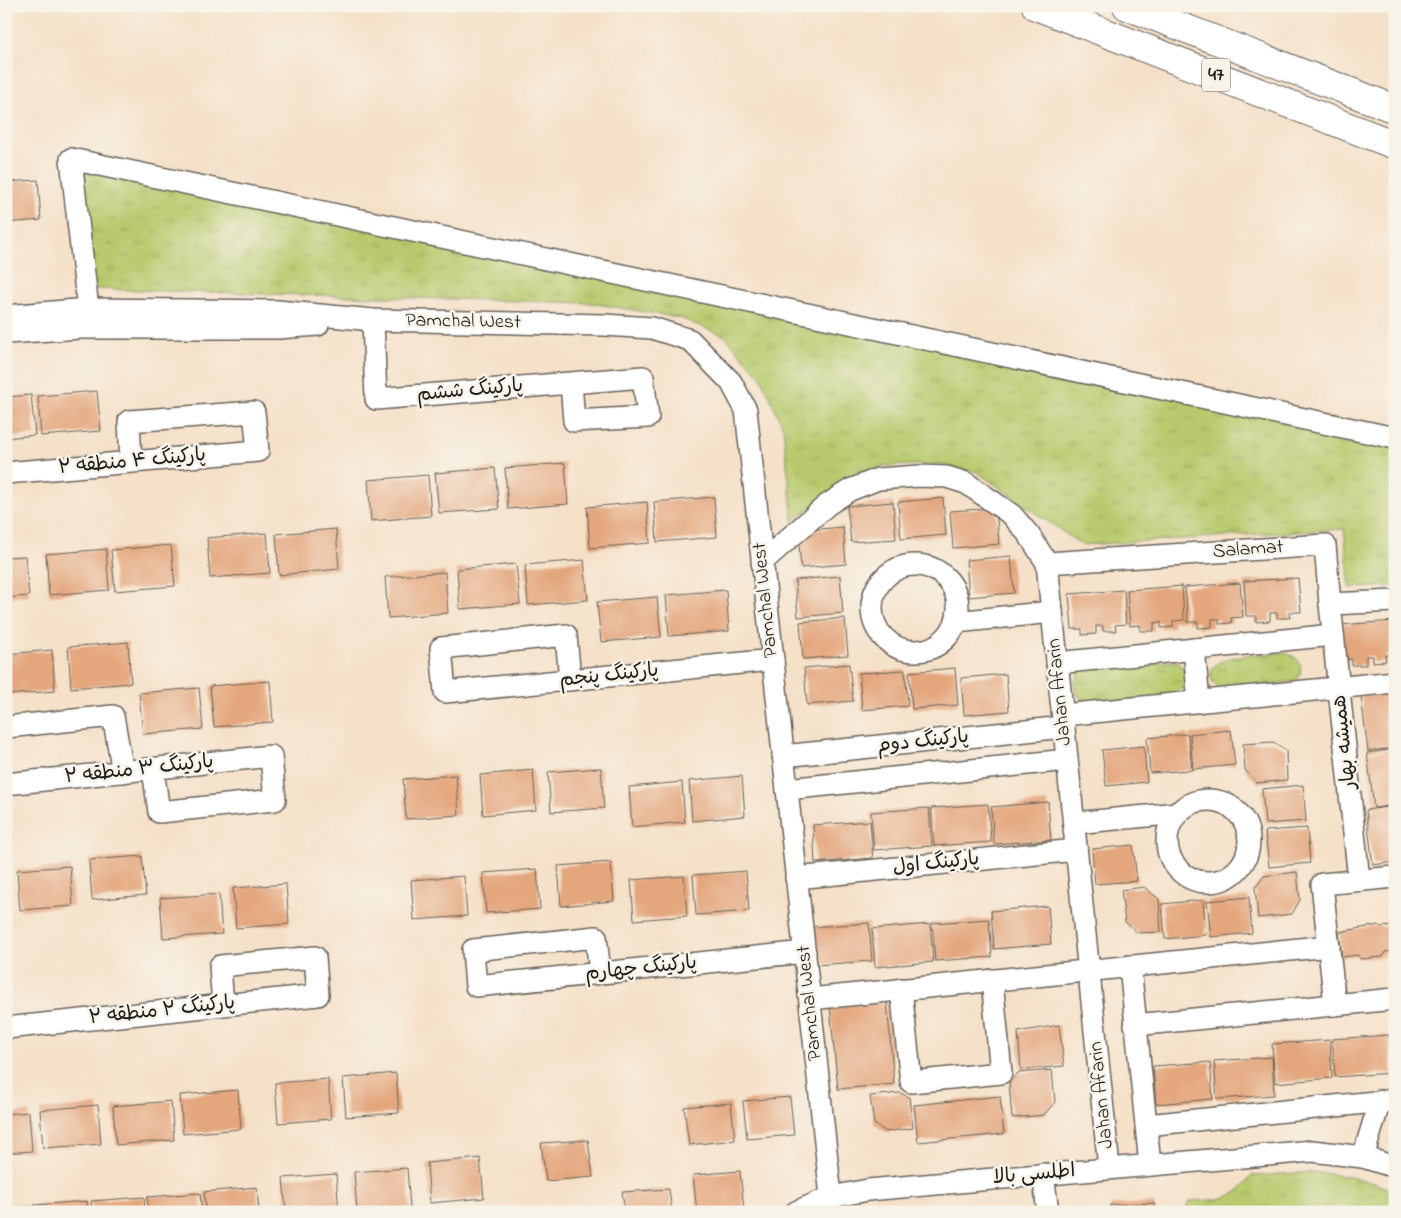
<svg xmlns="http://www.w3.org/2000/svg" width="1401" height="1218" viewBox="0 0 1401 1218" font-family="'Indie Flower','Playpen Sans Arabic',sans-serif">
<style>
.park{fill:url(#park-tufts);stroke:#6a7344}
.building{fill:#e4a67d}
.lines{fill:none;stroke-linecap:round;stroke-linejoin:round}
.minor-casing{stroke:#686158;stroke-width:24}
.highway-casing{stroke:#686158;stroke-width:30}
.minor{stroke:#fff;stroke-width:21}
.highway{stroke:#fff;stroke-width:28}
.labels{text-anchor:middle;dominant-baseline:central;stroke-width:5;stroke-linejoin:round;paint-order:stroke}
.shield{fill:#f7f3e8;stroke:#5e5c59;stroke-width:1}
.shield-label{font-size:19px;font-weight:bold;fill:#1c1c1c}
.street-label{font-size:20px;fill:#1c1c1c;stroke:#f7f3e8}
</style>
<defs>
<pattern id="park-tufts" width="24" height="20" patternUnits="userSpaceOnUse" patternTransform="scale(1.25)"><rect width="24" height="20" fill="#b8ca6d"/><path d="M3 7l-1-3M5 7V3M7 7l1-3M15 17l-1-3M17 17v-4M19 17l1-3" fill="none" stroke="#9ead5e"/></pattern>
</defs>
<rect width="100%" height="100%" fill="#f7f3e8"/>
<filter id="ink" filterUnits="userSpaceOnUse"><feTurbulence type="fractalNoise" baseFrequency=".02" numOctaves="2"/><feDisplacementMap in="SourceGraphic" scale="10" xChannelSelector="R" yChannelSelector="G"/><feConvolveMatrix kernelMatrix="1 2 1 2 8 2 1 2 1" color-interpolation-filters="sRGB"/></filter>
<filter id="wash" filterUnits="userSpaceOnUse"><feTurbulence type="fractalNoise" baseFrequency=".0096" numOctaves="4" result="noise"/><feDisplacementMap in="SourceGraphic" scale="20" xChannelSelector="R" yChannelSelector="G"/><feGaussianBlur stdDeviation="1.12" result="paint"/><feColorMatrix in="noise" values="0 0 0 0 0 0 0 0 0 0 0 0 0 0 0 0 0 1.4 0 .05"/><feComposite in="paint" operator="in"/></filter>
<g filter="url(#wash)">
<rect width="100%" height="100%" fill="#f5e0c8"/>
<g class="park">
<polygon points="80,155 1395,432 1395,586 1350,588 1344,529 1082,545 977,472 939,464 882,466 847,480 793,521 783,427 761,377 725,336 680,318 591,303 94,289"/>
<path d="M1283,653C1299,655 1306,668 1296,681L1223,691C1217,688 1212,684 1211,676C1209,652 1266,655 1283,653Z"/>
<path d="M1177,661C1189,673 1188,687 1174,696L1090,704L1078,696L1075,689V682L1081,669Z"/>
<path d="M1312,1172C1341,1175 1368,1178 1395,1192V1212H1184L1189,1201C1216,1200 1237,1201 1251,1176Z"/>
</g>
<g id="blocks">
<g class="building">
<polygon points="38,180 41,220 6,223 6,182"/>
<polygon points="97,391 101,431 41,436 38,396"/>
<polygon points="31,395 35,435 6,438 6,397"/>
<polygon points="565,463 568,504 508,509 505,468"/>
<polygon points="495,468 499,509 439,513 435,473"/>
<polygon points="428,475 431,516 371,521 368,480"/>
<polygon points="714,497 717,537 657,542 654,502"/>
<polygon points="943,498 946,535 901,539 898,502"/>
<polygon points="647,502 650,543 590,548 587,507"/>
<polygon points="893,502 896,539 851,542 847,506"/>
<polygon points="996,508 999,544 953,548 950,511"/>
<polygon points="843,527 846,564 801,568 798,531"/>
<polygon points="336,529 339,569 279,575 276,534"/>
<polygon points="267,533 270,573 210,578 207,538"/>
<polygon points="171,545 175,586 115,591 111,550"/>
<polygon points="106,549 109,590 49,595 46,554"/>
<polygon points="25,556 29,596 6,598 6,557"/>
<polygon points="1011,556 1014,593 969,597 966,560"/>
<polygon points="584,560 588,600 528,605 525,565"/>
<polygon points="516,564 520,604 460,609 457,569"/>
<polygon points="445,572 448,613 388,618 385,577"/>
<polygon points="840,576 843,613 798,617 795,580"/>
<polygon points="1298,578 1301,612 1289,612 1290,618 1277,618 1277,613 1270,613 1270,621 1256,622 1256,616 1246,616 1244,581"/>
<polygon points="1240,583 1243,617 1231,618 1232,623 1219,624 1219,619 1212,619 1212,627 1198,628 1198,622 1188,622 1185,587"/>
<polygon points="1182,586 1184,620 1173,621 1173,627 1161,628 1161,622 1154,623 1154,631 1140,631 1140,625 1130,626 1127,590"/>
<polygon points="726,590 729,631 669,636 666,595"/>
<polygon points="1124,590 1126,624 1115,625 1116,631 1103,631 1103,626 1096,626 1096,634 1082,635 1082,629 1072,629 1069,594"/>
<polygon points="657,597 661,637 601,642 597,602"/>
<polygon points="845,618 848,655 803,659 800,622"/>
<polygon points="1394,621 1395,655 1385,655 1386,661 1373,662 1373,656 1366,656 1366,665 1352,665 1352,659 1342,660 1340,625"/>
<polygon points="128,642 131,683 71,688 68,647"/>
<polygon points="52,650 55,691 6,695 6,654"/>
<polygon points="849,664 853,701 807,705 804,668"/>
<polygon points="955,668 958,705 912,709 909,672"/>
<polygon points="905,670 908,706 862,710 859,673"/>
<polygon points="1006,674 1009,711 964,715 961,678"/>
<polygon points="270,681 273,722 214,727 210,686"/>
<polygon points="199,688 203,729 143,734 139,693"/>
<polygon points="1395,692 1395,748 1368,751 1361,696"/>
<polygon points="1231,730 1235,765 1193,769 1190,734"/>
<polygon points="1188,734 1192,770 1150,773 1147,738"/>
<polygon points="1273,742 1286,750 1287,780 1257,783 1245,770 1243,744"/>
<polygon points="1144,746 1147,782 1106,786 1102,750"/>
<polygon points="1395,749 1395,805 1374,808 1367,753"/>
<polygon points="601,768 604,808 551,812 548,772"/>
<polygon points="533,770 536,810 483,815 480,775"/>
<polygon points="456,775 459,815 406,819 403,779"/>
<polygon points="742,776 745,816 692,821 689,781"/>
<polygon points="682,782 685,822 632,827 629,787"/>
<polygon points="1303,785 1306,821 1265,824 1262,789"/>
<polygon points="1048,802 1051,840 994,844 991,807"/>
<polygon points="988,804 991,842 934,846 931,808"/>
<polygon points="1395,806 1395,862 1373,865 1366,810"/>
<polygon points="929,808 932,846 874,850 871,812"/>
<polygon points="870,821 873,858 815,863 813,825"/>
<polygon points="1307,828 1310,863 1269,867 1265,831"/>
<polygon points="1133,845 1137,881 1095,884 1092,849"/>
<polygon points="142,856 146,895 92,900 89,860"/>
<polygon points="611,862 614,901 561,906 558,866"/>
<polygon points="70,866 73,906 20,910 17,870"/>
<polygon points="537,869 540,909 486,913 483,873"/>
<polygon points="746,871 749,911 696,915 693,875"/>
<polygon points="1297,872 1300,900 1292,914 1258,918 1255,888 1264,876"/>
<polygon points="464,876 467,916 414,920 411,880"/>
<polygon points="684,876 687,916 634,920 631,880"/>
<polygon points="286,884 289,924 236,928 233,888"/>
<polygon points="1144,887 1159,899 1161,932 1138,933 1125,922 1121,890"/>
<polygon points="219,894 222,934 163,938 160,898"/>
<polygon points="1249,897 1252,933 1211,937 1207,901"/>
<polygon points="1203,900 1206,935 1165,939 1162,904"/>
<polygon points="1048,906 1051,944 994,949 991,911"/>
<polygon points="989,919 992,957 935,961 932,923"/>
<polygon points="869,923 872,961 815,965 811,927"/>
<polygon points="930,924 933,962 875,967 872,929"/>
<polygon points="1379,925 1381,927 1395,926 1395,951 1385,952 1383,957 1360,959 1358,955 1342,957 1339,932"/>
<polygon points="887,1002 894,1084 838,1089 830,1007"/>
<polygon points="1059,1025 1064,1066 1021,1070 1018,1032"/>
<polygon points="1389,1035 1392,1073 1335,1077 1332,1039"/>
<polygon points="1330,1040 1332,1078 1275,1083 1272,1044"/>
<polygon points="1272,1057 1274,1095 1217,1099 1214,1061"/>
<polygon points="1210,1062 1213,1099 1156,1104 1153,1066"/>
<polygon points="1052,1070 1055,1102 1044,1115 1012,1118 1009,1083 1018,1073"/>
<polygon points="396,1073 399,1113 346,1117 343,1078"/>
<polygon points="328,1079 331,1119 278,1123 275,1083"/>
<polygon points="238,1090 241,1129 183,1134 180,1095"/>
<polygon points="900,1093 909,1097 913,1128 886,1132 874,1124 870,1096"/>
<polygon points="1000,1096 1004,1134 918,1142 914,1105"/>
<polygon points="790,1097 794,1135 747,1139 743,1101"/>
<polygon points="171,1101 174,1140 116,1145 113,1106"/>
<polygon points="731,1103 735,1140 689,1145 684,1107"/>
<polygon points="98,1105 101,1144 43,1148 40,1110"/>
<polygon points="29,1112 32,1151 6,1153 6,1114"/>
<polygon points="588,1140 593,1177 546,1181 541,1143"/>
<polygon points="480,1158 484,1198 430,1203 427,1163"/>
<polygon points="407,1168 410,1208 357,1212 354,1172"/>
<polygon points="740,1171 744,1209 697,1212 693,1175"/>
<polygon points="336,1174 339,1212 286,1212 283,1178"/>
<polygon points="257,1187 259,1212 206,1212 204,1192"/>
<polygon points="669,1189 672,1212 625,1212 622,1192"/>
<polygon points="200,1193 202,1212 148,1212 147,1197"/>
<polygon points="144,1197 145,1212 92,1212 91,1201"/>
<polygon points="87,1201 88,1212 34,1212 34,1205"/>
<polygon points="1154,1203 1155,1212 1110,1212 1110,1205"/>
<polygon points="30,1206 30,1212 6,1212 6,1208"/>
</g>
</g>
</g>
<g filter="url(#ink)">
<use href="#blocks" fill-opacity="0" stroke="#686158" stroke-width="1"/>
<g class="lines">
<g class="minor-casing">
<g id="minor">
<polyline points="88,309 71,159 1395,438"/>
<polyline points="6,316 88,309 277,311 373,320 604,325 652,328 690,340 731,382 746,410 831,1197"/>
<polyline points="373,320 376,399 643,377 648,417 574,421 571,383"/>
<polyline points="6,333 81,328 278,328 318,325"/>
<polyline points="6,473 258,451 254,412 129,421 131,462"/>
<polyline points="762,562 827,505 850,490 878,479 919,476 947,477 966,483 1012,515 1029,535 1047,563 1109,1168"/>
<polyline points="1047,563 1325,545 1330,604 1395,601"/>
<circle cx="915" cy="608" r="43"/>
<polyline points="1330,604 1359,880"/>
<polyline points="956,622 1052,612"/>
<polyline points="1194,649 1199,702"/>
<polyline points="1057,663 1333,635"/>
<polyline points="570,680 566,635 441,648 445,692 773,660"/>
<polyline points="1063,715 1395,682"/>
<polyline points="6,727 113,716 123,772"/>
<polyline points="783,756 1064,727"/>
<polyline points="6,784 271,756 275,800 159,812 153,769"/>
<polyline points="787,789 1067,760"/>
<circle cx="1208" cy="841" r="41"/>
<polyline points="1074,823 1178,813"/>
<polyline points="796,878 1076,850"/>
<polyline points="1130,966 1150,1165"/>
<polyline points="600,973 596,937 473,950 476,986 805,952"/>
<polyline points="901,989 911,1082 1001,1073 992,980"/>
<polyline points="810,999 1329,946"/>
<polyline points="1335,1005 1322,884 1395,877"/>
<polyline points="1135,1025 1394,999"/>
<polyline points="6,1028 318,995 315,957 220,966 223,1005"/>
<polyline points="1146,1125 1395,1100"/>
<polyline points="1363,1157 1380,1101"/>
<polyline points="1043,1174 1048,1212"/>
<polyline points="796,1212 831,1197 868,1190 1312,1151 1363,1157 1395,1167"/>
</g>
</g>
<g class="highway-casing">
<g id="highway">
<polyline points="1036,6 1395,145"/>
<polyline points="1127,6 1395,109"/>
</g>
</g>
<use href="#minor" class="minor"/>
<use href="#highway" class="highway"/>
</g>
</g>
<g class="labels">
<rect class="shield" x="1202" y="58.5" width="28" height="33" rx="4"/>
<g class="shield-label">
<text x="1216" y="75">47</text>
</g>
<g class="street-label">
<text transform="translate(463 322) rotate(1)">Pamchal West</text>
<text transform="translate(470 391) rotate(-5)">پارکینگ ششم</text>
<text transform="translate(132 462) rotate(-5)">پارکینگ ۴ منطقه ۲</text>
<text transform="translate(1248 550) rotate(-4)">Salamat</text>
<text transform="translate(766 600) rotate(-96)">Pamchal West</text>
<text transform="translate(609 676) rotate(-6)">پارکینگ پنجم</text>
<text transform="translate(1060 692) rotate(-96)">Jahan Afarin</text>
<text transform="translate(923 742) rotate(-6)">پارکینگ دوم</text>
<text transform="translate(1345 742) rotate(-96)">همیشه بهار</text>
<text transform="translate(139 770) rotate(-6)">پارکینگ ۳ منطقه ۲</text>
<text transform="translate(936 864) rotate(-6)">پارکینگ اول</text>
<text transform="translate(641 969) rotate(-6)">پارکینگ چهارم</text>
<text transform="translate(810 1003) rotate(-96)">Pamchal West</text>
<text transform="translate(162 1011) rotate(-6)">پارکینگ ۲ منطقه ۲</text>
<text transform="translate(1102 1095) rotate(-96)">Jahan Afarin</text>
<text transform="translate(1034 1175) rotate(-5)">اطلسی بالا</text>
</g>
</g>
<rect width="1401" height="1218" fill="none" stroke="#f7f3e8" stroke-width="25"/>
</svg>
